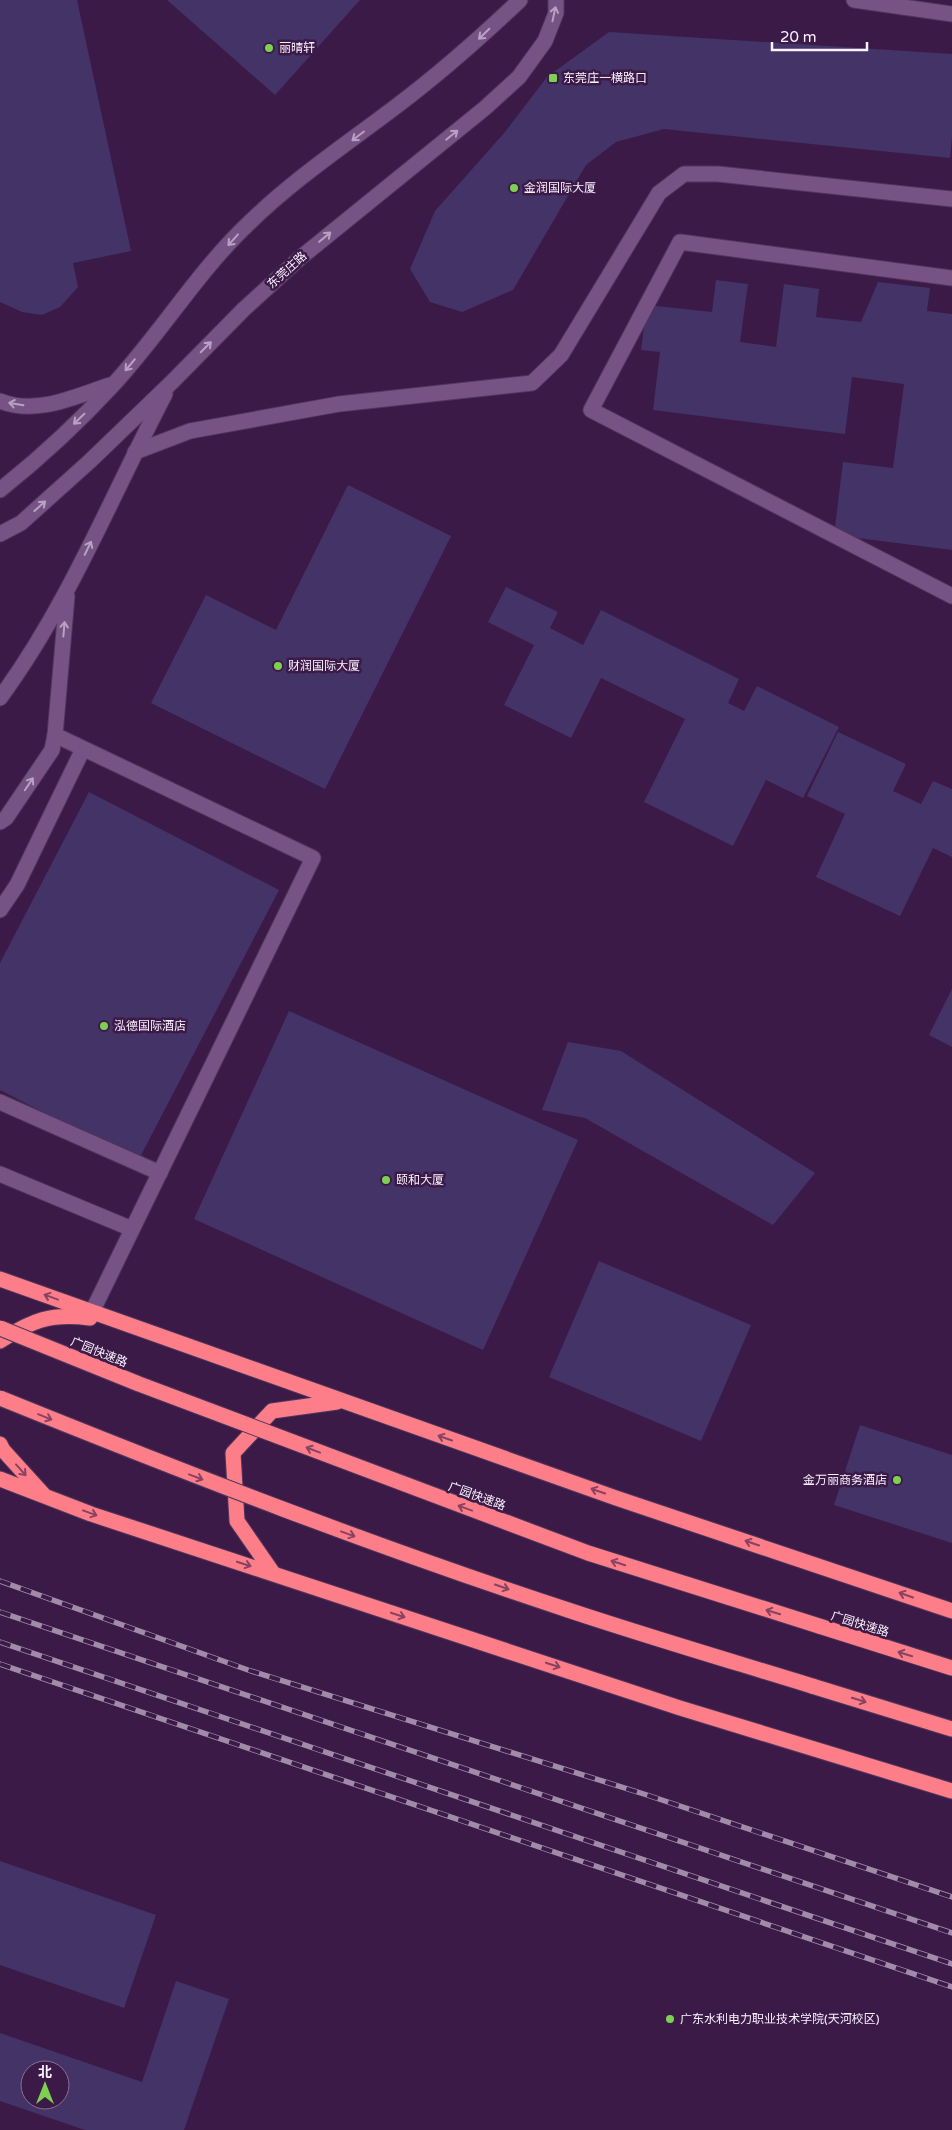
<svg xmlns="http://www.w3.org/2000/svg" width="952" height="2130" viewBox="0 0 952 2130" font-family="'Varela Round','Noto Sans SC',sans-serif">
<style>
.building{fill:#433367;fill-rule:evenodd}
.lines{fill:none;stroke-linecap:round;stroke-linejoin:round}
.minor-casing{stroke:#51365b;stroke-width:17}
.highway-casing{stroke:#51365b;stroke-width:17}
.minor{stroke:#775385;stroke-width:15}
.highway{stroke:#fd7e89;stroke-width:15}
.rail-casing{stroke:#a08ca8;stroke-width:5.5}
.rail{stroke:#3c1a48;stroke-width:4;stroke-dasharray:11;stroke-linecap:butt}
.highway-bridge-casing{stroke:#51365b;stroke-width:17;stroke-linecap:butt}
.highway-bridge{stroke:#fd7e89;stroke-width:15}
.oneway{stroke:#b8a2c1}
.oneway2{stroke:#894262}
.poi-dot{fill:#7fd052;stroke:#3c1a48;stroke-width:2}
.labels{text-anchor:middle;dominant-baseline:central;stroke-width:5;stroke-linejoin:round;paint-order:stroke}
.poi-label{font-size:12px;fill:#f9f1fd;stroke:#3c1a48;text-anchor:start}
.street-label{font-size:12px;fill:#f9f1fd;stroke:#3c1a48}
</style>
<rect width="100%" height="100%" fill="#3c1a48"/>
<g class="building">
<polygon points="0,0 77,0 131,251 73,263 78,287 60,307 42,315 22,312 0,302"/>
<polygon points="167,0 360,0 275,95"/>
<polygon points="609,32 952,54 952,136 950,158 664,129 616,142 586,165 513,290 462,312 430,302 410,269 435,211 505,132 547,77"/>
<polygon points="716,280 748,284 740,342 776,347 784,284 819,289 816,317 861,322 878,282 930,288 927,311 952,314 952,550 834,535 843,462 893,468 904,384 852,377 845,434 653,410 660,352 641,350 647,305 712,312"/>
<polygon points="348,485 451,536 325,789 151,703 206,595 276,630"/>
<polygon points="506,587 558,612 550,628 583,645 601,610 739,679 728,703 744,711 757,686 839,727 803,798 766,780 733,846 644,802 685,719 601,678 571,738 504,705 534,645 488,622"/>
<polygon points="838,732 906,764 893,791 921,804 933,781 952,789 952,857 933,848 900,916 816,877 845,814 807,796"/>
<polygon points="89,792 279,890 138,1161 0,1090 0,963"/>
<polygon points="952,989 952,1047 929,1035"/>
<polygon points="289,1011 578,1140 483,1350 194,1219"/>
<polygon points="568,1042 621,1051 815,1173 773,1225 585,1118 542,1110"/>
<polygon points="599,1261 751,1325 701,1441 549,1377"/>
<polygon points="860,1425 952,1455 952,1543 834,1505"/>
<polygon points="0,1861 156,1915 124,2008 0,1965"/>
<path d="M176,1981L229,1999L184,2130H85L0,2101V2033L142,2082ZM30,2070H60V2100H30Z"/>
</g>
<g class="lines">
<g class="minor-casing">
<g id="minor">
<polyline points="854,0 952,14"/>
<polyline points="952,278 680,242 591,410 952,596"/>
<path d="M0,401C36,416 76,396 110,385"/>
<polyline points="135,452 190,431 339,404 532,383 561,355 659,193 684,174 718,174 952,199"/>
<path d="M0,490C40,458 79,422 113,385C161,333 198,271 249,223C293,180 345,145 394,108C438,75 480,38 520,0"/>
<polyline points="0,534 21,523 90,461 172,382 244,309 300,258 485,108 519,77 545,41 556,13 556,0"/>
<path d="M0,698C68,606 112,495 165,394"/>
<polyline points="55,735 313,858 92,1312"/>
<polyline points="0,822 6,818 52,750 55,735 67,596"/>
<polyline points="0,910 17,885 83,749"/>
<polyline points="0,1102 160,1173"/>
<polyline points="0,1174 132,1229"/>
</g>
</g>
<g class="highway-casing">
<g id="highway">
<polyline points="0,1279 616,1498 952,1611"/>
<path d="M0,1341C33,1320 50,1313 90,1318"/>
<polyline points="0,1444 3,1450 43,1494"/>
<polyline points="0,1479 91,1514 680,1708 952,1791"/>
<polyline points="273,1573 237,1521 233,1453 272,1411 337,1402"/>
<polyline points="819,1626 952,1668"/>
<polyline points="812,1686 952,1729"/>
</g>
</g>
<use href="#minor" class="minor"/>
<use href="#highway" class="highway"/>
<g class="rail-casing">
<g id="rail">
<polyline points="0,1581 248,1670 647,1795 952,1897"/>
<polyline points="0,1612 952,1933"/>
<polyline points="0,1642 952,1964"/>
<polyline points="0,1664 952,1987"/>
</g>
</g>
<use href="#rail" class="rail"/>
<g class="highway-bridge-casing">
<g id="highway-bridge">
<polyline points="0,1328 139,1384 588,1553 819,1626"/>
<path d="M0,1398C188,1474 376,1547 568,1610C649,1637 731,1661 812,1686"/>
</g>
</g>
<use href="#highway-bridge" class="highway-bridge"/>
</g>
<defs><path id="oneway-shaft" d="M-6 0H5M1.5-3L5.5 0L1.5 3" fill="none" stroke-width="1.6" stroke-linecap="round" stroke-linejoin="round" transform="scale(1.25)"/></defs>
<g class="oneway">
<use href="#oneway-shaft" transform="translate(554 14) rotate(-78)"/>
<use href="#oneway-shaft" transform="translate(484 34) rotate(136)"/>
<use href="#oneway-shaft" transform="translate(452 135) rotate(-39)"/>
<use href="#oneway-shaft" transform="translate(358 136) rotate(143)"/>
<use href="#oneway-shaft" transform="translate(325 237) rotate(-40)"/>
<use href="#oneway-shaft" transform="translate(233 240) rotate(132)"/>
<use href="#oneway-shaft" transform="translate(206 347) rotate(-45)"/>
<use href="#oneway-shaft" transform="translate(130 365) rotate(130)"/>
<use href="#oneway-shaft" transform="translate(16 404) rotate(-171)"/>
<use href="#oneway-shaft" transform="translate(79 419) rotate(136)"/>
<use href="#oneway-shaft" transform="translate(40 506) rotate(-42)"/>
<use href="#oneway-shaft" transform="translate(88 548) rotate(-64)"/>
<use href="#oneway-shaft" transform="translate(64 629) rotate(-85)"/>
<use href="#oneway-shaft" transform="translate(29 784) rotate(-56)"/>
</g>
<g class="oneway2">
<use href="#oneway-shaft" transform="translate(51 1297) rotate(-160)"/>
<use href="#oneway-shaft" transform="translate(45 1417) rotate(22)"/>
<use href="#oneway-shaft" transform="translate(445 1438) rotate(-161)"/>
<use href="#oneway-shaft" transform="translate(313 1450) rotate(-159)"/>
<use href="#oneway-shaft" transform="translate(21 1470) rotate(48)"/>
<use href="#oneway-shaft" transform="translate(196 1477) rotate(21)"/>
<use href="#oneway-shaft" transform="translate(598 1491) rotate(-161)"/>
<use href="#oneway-shaft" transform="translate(465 1508) rotate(-160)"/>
<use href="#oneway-shaft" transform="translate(90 1513) rotate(20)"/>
<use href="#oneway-shaft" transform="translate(348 1534) rotate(20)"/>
<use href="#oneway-shaft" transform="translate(752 1543) rotate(-161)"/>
<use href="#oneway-shaft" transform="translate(618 1563) rotate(-162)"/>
<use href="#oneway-shaft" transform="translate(244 1564) rotate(18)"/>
<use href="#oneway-shaft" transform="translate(502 1587) rotate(19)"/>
<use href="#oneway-shaft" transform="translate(906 1595) rotate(-161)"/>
<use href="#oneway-shaft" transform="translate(773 1612) rotate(-163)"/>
<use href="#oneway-shaft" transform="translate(398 1615) rotate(18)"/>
<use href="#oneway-shaft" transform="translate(905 1654) rotate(-163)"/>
<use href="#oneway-shaft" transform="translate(553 1665) rotate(18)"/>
<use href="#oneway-shaft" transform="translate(859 1700) rotate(17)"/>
</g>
<g class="poi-dot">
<circle cx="269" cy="48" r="5"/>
<rect x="548" y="73" width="10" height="10" rx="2.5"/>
<circle cx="514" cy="188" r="5"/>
<circle cx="278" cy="666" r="5"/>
<circle cx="104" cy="1026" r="5"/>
<circle cx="386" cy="1180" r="5"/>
<circle cx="897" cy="1480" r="5"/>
<circle cx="670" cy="2019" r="5"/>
</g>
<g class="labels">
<g class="poi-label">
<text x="279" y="48">丽晴轩</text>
<text x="563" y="78">东莞庄一横路口</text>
<text x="524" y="188">金润国际大厦</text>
<text x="288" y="666">财润国际大厦</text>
<text x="114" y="1026">泓德国际酒店</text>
<text x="396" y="1180">颐和大厦</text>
<text x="887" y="1480" text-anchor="end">金万丽商务酒店</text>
<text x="680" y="2019">广东水利电力职业技术学院(天河校区)</text>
</g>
<g class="street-label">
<text transform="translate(287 270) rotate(-42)">东莞庄路</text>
<text transform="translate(99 1352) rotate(22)">广园快速路</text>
<text transform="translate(477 1496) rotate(20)">广园快速路</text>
<text transform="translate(860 1624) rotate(17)">广园快速路</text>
</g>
</g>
<g transform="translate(45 2085)"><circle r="24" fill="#3c1a48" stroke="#887090"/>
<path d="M0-4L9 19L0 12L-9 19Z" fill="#7fd052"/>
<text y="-8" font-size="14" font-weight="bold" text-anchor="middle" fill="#f9f1fd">北</text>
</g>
<path d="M772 42v8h95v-8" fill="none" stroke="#f9f1fd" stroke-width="2.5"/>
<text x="780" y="42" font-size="15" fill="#f9f1fd" stroke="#3c1a48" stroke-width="4" paint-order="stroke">20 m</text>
</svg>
